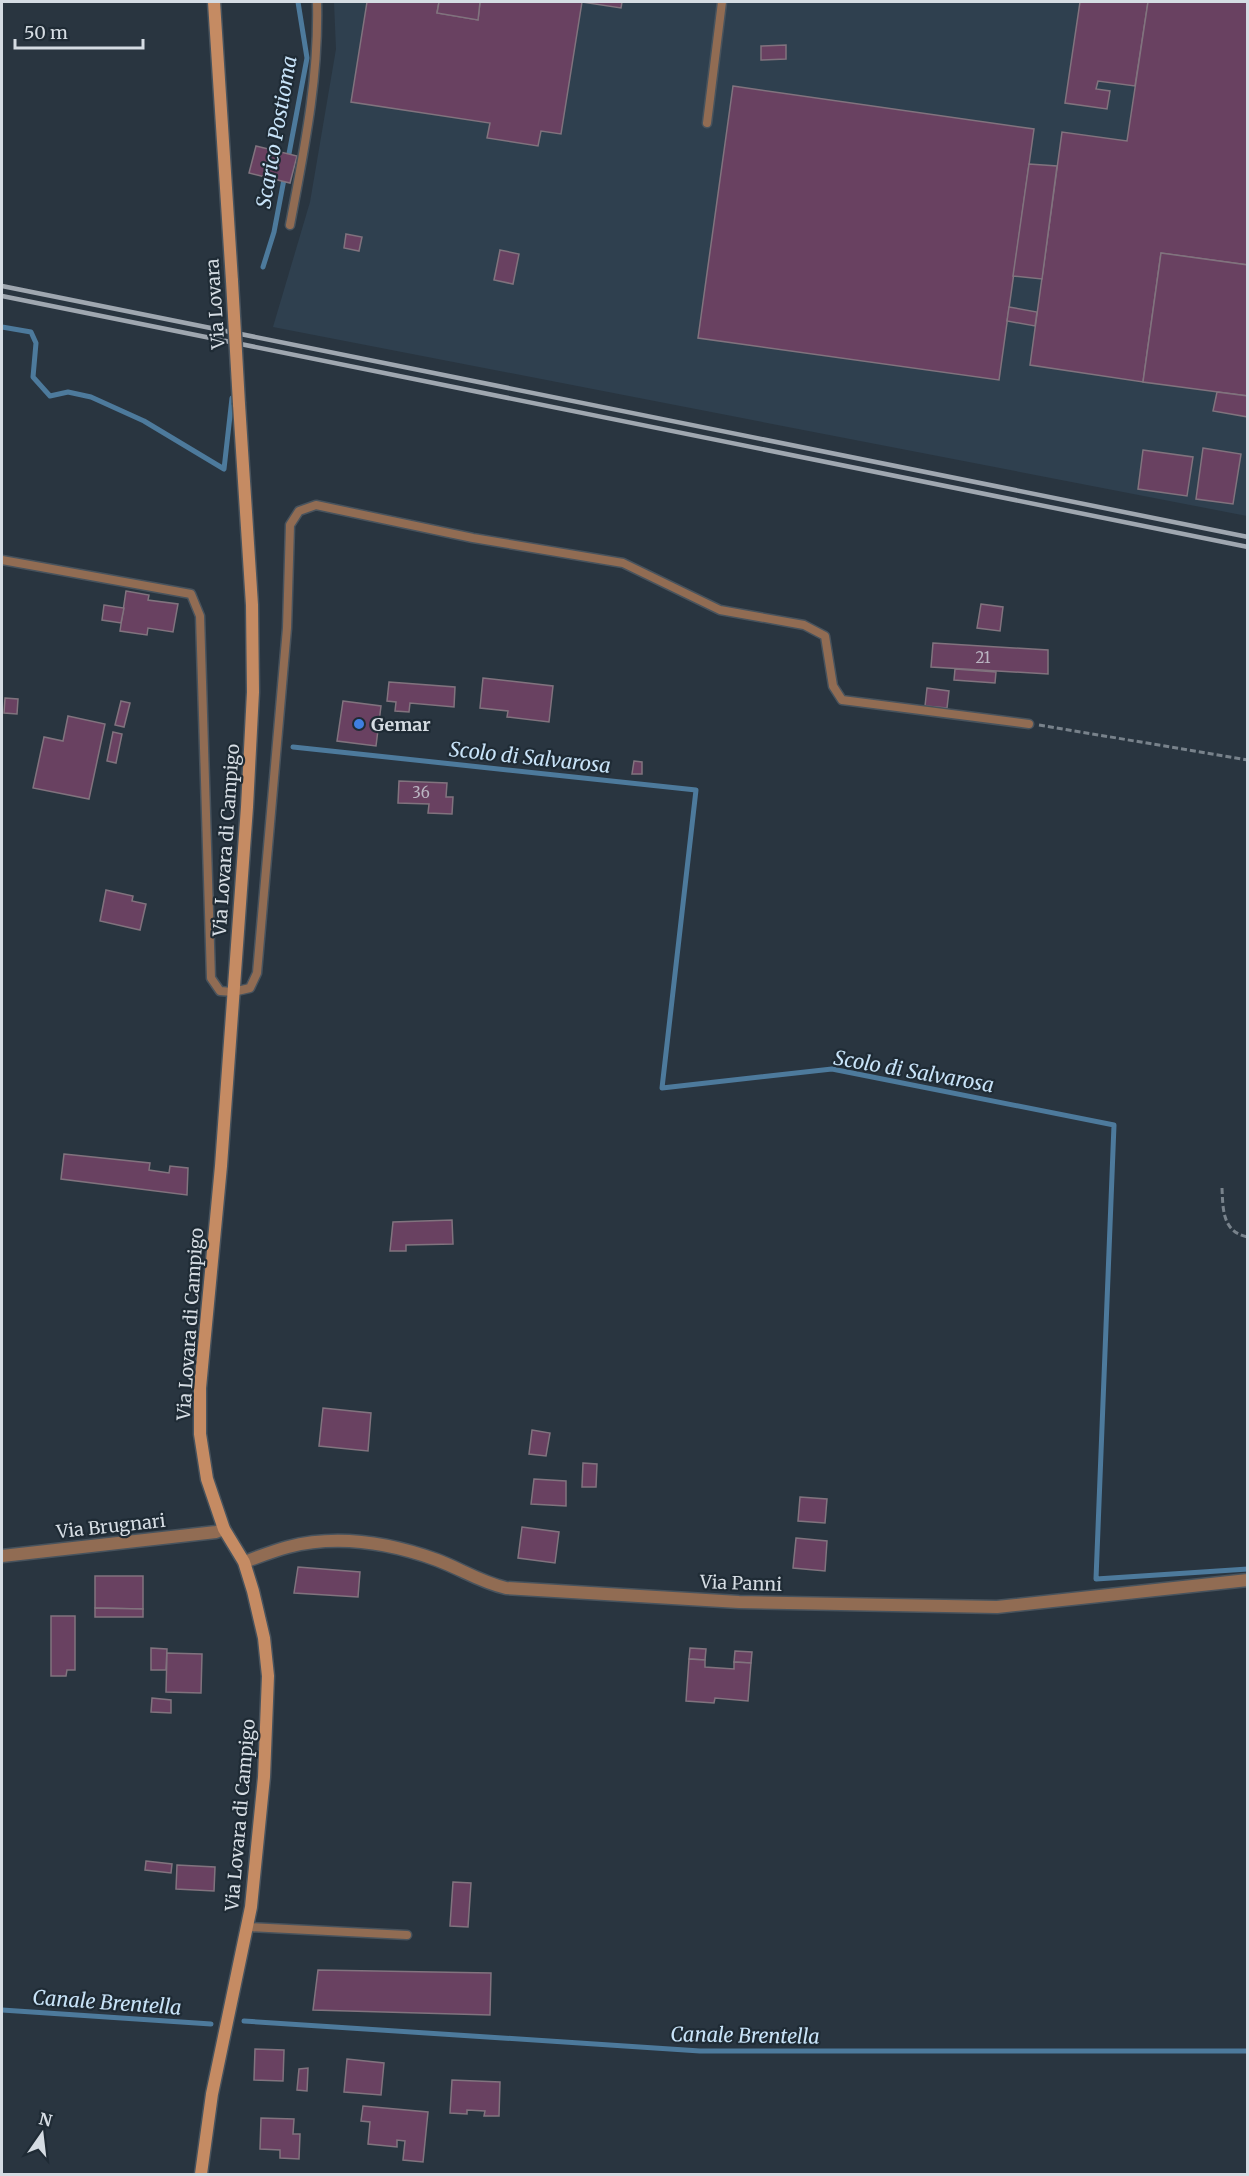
<svg xmlns="http://www.w3.org/2000/svg" width="1249" height="2176" viewBox="0 0 1249 2176" font-family="Merriweather,serif">
<style>
.built{fill:#2f404f}
.lines{fill:none;stroke-linecap:round;stroke-linejoin:round}
.stream{stroke:#4d7a9c;stroke-width:5}
.building{fill:#694161;stroke:#81737e;stroke-width:1.5}
.lane-casing{stroke:#48535d;stroke-width:11}
.street-casing{stroke:#48535d;stroke-width:15}
.secondary-casing{stroke:#48535d;stroke-width:15}
.path{stroke:#78828b;stroke-width:3;stroke-dasharray:6 3;stroke-linecap:butt}
.lane{stroke:#916c53;stroke-width:8}
.street{stroke:#916c53;stroke-width:12}
.secondary{stroke:#c58b63;stroke-width:12}
.rail{stroke:#9fa7b0;stroke-width:4.5}
.secondary-bridge-casing{stroke:#48535d;stroke-width:15;stroke-linecap:butt}
.secondary-bridge{stroke:#c58b63;stroke-width:12}
.shop-dot{fill:#3f7fe0;stroke:#1f2b35;stroke-width:2}
.labels{text-anchor:middle;dominant-baseline:central;stroke-width:4.5;stroke-linejoin:round;paint-order:stroke}
.number-label{font-size:15px;fill:#bab5c2}
.street-label{font-size:18px;fill:#d5dce3;stroke:#1f2b35}
.poi-label{font-size:18px;font-weight:bold;fill:#d5dce3;stroke:#1f2b35;text-anchor:start}
.water-label{font-size:20px;font-style:italic;fill:#c8e3f8;stroke:#1f2b35}
</style>
<rect width="100%" height="100%" fill="#293540"/>
<polygon class="built" points="334,2 1247,2 1247,516 273,327 310,202 336,49"/>
<g class="lines">
<g class="stream">
<polyline points="288,159 307,58 298,2"/>
<polyline points="263,267 274,232 285,174"/>
<polyline points="2,327 31,332 36,343 33,377 50,396 68,392 91,397 144,421 224,469 232,398"/>
<polyline points="293,747 696,790 662,1088 832,1069 1114,1125 1096,1579 1248,1569"/>
<polyline points="2,2010 211,2024"/>
<polyline points="244,2021 700,2051 1248,2051"/>
</g>
</g>
<g class="building">
<polygon points="367,2 439,2 437,13 478,20 480,2 622,2 621,8 582,2 561,134 541,131 538,146 487,138 490,123 351,102"/>
<polygon points="439,2 480,2 478,20 437,13"/>
<polygon points="1080,2 1148,2 1135,86 1098,81 1096,89 1110,91 1107,109 1065,103"/>
<polygon points="1148,2 1248,2 1248,265 1161,253 1143,382 1030,365 1062,132 1127,141"/>
<polygon points="786,45 786,59 761,60 761,46"/>
<polygon points="733,86 1034,129 999,380 698,338"/>
<polygon points="256,146 297,156 290,183 249,173"/>
<polygon points="1029,164 1057,166 1042,279 1013,276"/>
<polygon points="346,234 362,237 359,251 344,248"/>
<polygon points="500,250 519,254 513,284 494,280"/>
<polygon points="1161,253 1248,265 1248,396 1143,382"/>
<polygon points="1009,307 1037,312 1035,326 1007,321"/>
<polygon points="1217,392 1248,396 1248,417 1213,411"/>
<polygon points="1203,448 1241,454 1233,504 1196,499"/>
<polygon points="1143,450 1193,457 1187,496 1138,489"/>
<polygon points="126,591 149,595 148,600 178,604 173,632 148,628 147,635 120,631"/>
<polygon points="981,604 1003,607 1000,631 977,628"/>
<polygon points="104,605 124,608 121,623 102,620"/>
<polygon points="933,643 1048,650 1048,674 931,667"/>
<polygon points="955,669 996,672 995,683 954,680"/>
<polygon points="483,678 553,686 549,722 507,717 508,711 480,708"/>
<polygon points="389,682 455,687 454,707 410,703 409,712 395,711 396,702 387,701"/>
<polygon points="927,688 949,691 947,708 925,706"/>
<polygon points="5,698 18,699 17,714 4,713"/>
<polygon points="121,701 130,703 124,727 115,725"/>
<polygon points="343,701 381,706 376,746 337,741"/>
<polygon points="68,716 105,724 89,799 33,788 44,737 63,741"/>
<polygon points="113,732 122,734 116,763 107,761"/>
<polygon points="634,761 642,762 642,774 632,774"/>
<polygon points="399,781 447,783 446,797 453,797 452,814 428,813 429,804 398,803"/>
<polygon points="106,890 133,896 132,901 146,904 140,930 100,921"/>
<polygon points="64,1154 150,1163 149,1170 169,1173 170,1166 188,1168 187,1195 61,1179"/>
<polygon points="452,1220 453,1244 406,1245 406,1251 390,1251 393,1222"/>
<polygon points="323,1408 371,1413 368,1451 319,1446"/>
<polygon points="532,1430 550,1433 546,1456 529,1454"/>
<polygon points="583,1463 597,1464 596,1487 582,1487"/>
<polygon points="534,1479 566,1481 566,1506 531,1504"/>
<polygon points="800,1497 827,1499 825,1523 798,1521"/>
<polygon points="522,1527 559,1532 555,1563 518,1558"/>
<polygon points="796,1538 827,1541 825,1571 793,1568"/>
<polygon points="298,1567 360,1572 358,1597 294,1593"/>
<polygon points="95,1576 143,1576 143,1609 95,1608"/>
<polygon points="95,1608 143,1609 143,1617 95,1617"/>
<polygon points="51,1616 75,1616 75,1670 67,1670 66,1676 51,1676"/>
<polygon points="151,1648 167,1649 166,1670 151,1670"/>
<polygon points="690,1648 706,1649 705,1660 689,1659"/>
<polygon points="735,1651 752,1652 751,1663 734,1662"/>
<polygon points="167,1653 202,1654 201,1693 166,1692"/>
<polygon points="689,1659 705,1660 705,1667 734,1669 734,1662 751,1663 748,1701 715,1698 714,1703 686,1701"/>
<polygon points="152,1698 171,1700 171,1713 151,1712"/>
<polygon points="146,1861 172,1864 171,1873 145,1870"/>
<polygon points="177,1865 215,1867 214,1891 176,1889"/>
<polygon points="453,1882 471,1883 468,1927 450,1926"/>
<polygon points="318,1970 491,1973 490,2015 313,2010"/>
<polygon points="255,2049 284,2050 283,2081 254,2080"/>
<polygon points="347,2059 384,2063 381,2095 344,2092"/>
<polygon points="308,2068 307,2091 297,2090 299,2069"/>
<polygon points="452,2080 500,2082 499,2116 484,2116 485,2111 467,2110 467,2114 450,2113"/>
<polygon points="363,2106 428,2112 423,2162 403,2160 405,2141 397,2140 397,2147 368,2144 370,2122 361,2121"/>
<polygon points="261,2118 294,2119 293,2134 300,2134 299,2159 280,2158 280,2150 260,2149"/>
</g>
<g class="lines">
<g class="lane-casing">
<g id="lane">
<polyline points="707,123 722,2"/>
<path d="M290,225C304,150 319,78 317,2"/>
<polyline points="2,560 191,594 200,616 211,978 220,991 233,992 250,988 257,973 287,628 290,525 299,511 316,505 473,538 623,563 720,610 804,625 825,636 833,686 842,700 1029,724"/>
<polyline points="247,1927 407,1935"/>
</g>
</g>
<g class="street-casing">
<g id="street">
<polyline points="2,1556 216,1532 224,1529"/>
<path d="M244,1562C258,1557 273,1551 288,1547C338,1534 390,1543 437,1560C461,1569 480,1582 506,1588L739,1602L997,1607L1248,1580"/>
</g>
</g>
<g class="secondary-casing">
<g id="secondary">
<polyline points="214,2 232,281"/>
<polyline points="201,2174 212,2094 251,1907 264,1777 268,1676 264,1638 253,1591 244,1562 224,1529 207,1479 200,1434 200,1388 221,1166 247,807 253,692 252,605 239,404"/>
</g>
</g>
<g class="path">
<polyline points="1039,725 1248,760"/>
<path d="M1222,1188C1223,1209 1222,1232 1248,1237"/>
</g>
<use href="#lane" class="lane"/>
<use href="#street" class="street"/>
<use href="#secondary" class="secondary"/>
<g class="rail">
<polyline points="2,286 1248,537"/>
<polyline points="2,296 1248,547"/>
</g>
<g class="secondary-bridge-casing">
<polyline id="secondary-bridge" points="232,281 239,404"/>
</g>
<use href="#secondary-bridge" class="secondary-bridge"/>
</g>
<circle class="shop-dot" cx="359" cy="724" r="6"/>
<g class="labels">
<g class="number-label">
<text x="983" y="657">21</text>
<text x="421" y="792">36</text>
</g>
<g class="street-label">
<text transform="translate(215 304) rotate(-94)">Via Lovara</text>
<text transform="translate(226 840) rotate(-86)">Via Lovara di Campigo</text>
<text transform="translate(190 1324) rotate(-86)">Via Lovara di Campigo</text>
<text transform="translate(111 1526) rotate(-6)">Via Brugnari</text>
<text transform="translate(741 1583) rotate(2)">Via Panni</text>
<text transform="translate(240 1815) rotate(-85)">Via Lovara di Campigo</text>
</g>
<g class="poi-label">
<text x="371" y="724">Gemar</text>
</g>
<g class="water-label">
<text transform="translate(276 132) rotate(-80)">Scarico Postioma</text>
<text transform="translate(530 757) rotate(6)">Scolo di Salvarosa</text>
<text transform="translate(914 1071) rotate(10)">Scolo di Salvarosa</text>
<text transform="translate(107 2002) rotate(4)">Canale Brentella</text>
<text transform="translate(745 2035) rotate(1)">Canale Brentella</text>
</g>
</g>
<rect width="1249" height="2176" fill="none" stroke="#d5dce3" stroke-width="6"/>
<g transform="translate(42 2134) rotate(14)" stroke="#1f2b35" stroke-width="4.5" paint-order="stroke">
<path d="M0-4.5L10 22L0 15L-10 22Z" fill="#d5dce3"/>
<text y="-9" font-size="16" font-weight="bold" text-anchor="middle" fill="#d5dce3">N</text>
</g>
<path d="M15 39v9h128v-9" fill="none" stroke="#d5dce3" stroke-width="3"/>
<text x="24" y="39" font-size="18" fill="#d5dce3" stroke="#1f2b35" stroke-width="4.5" paint-order="stroke">50 m</text>
</svg>
